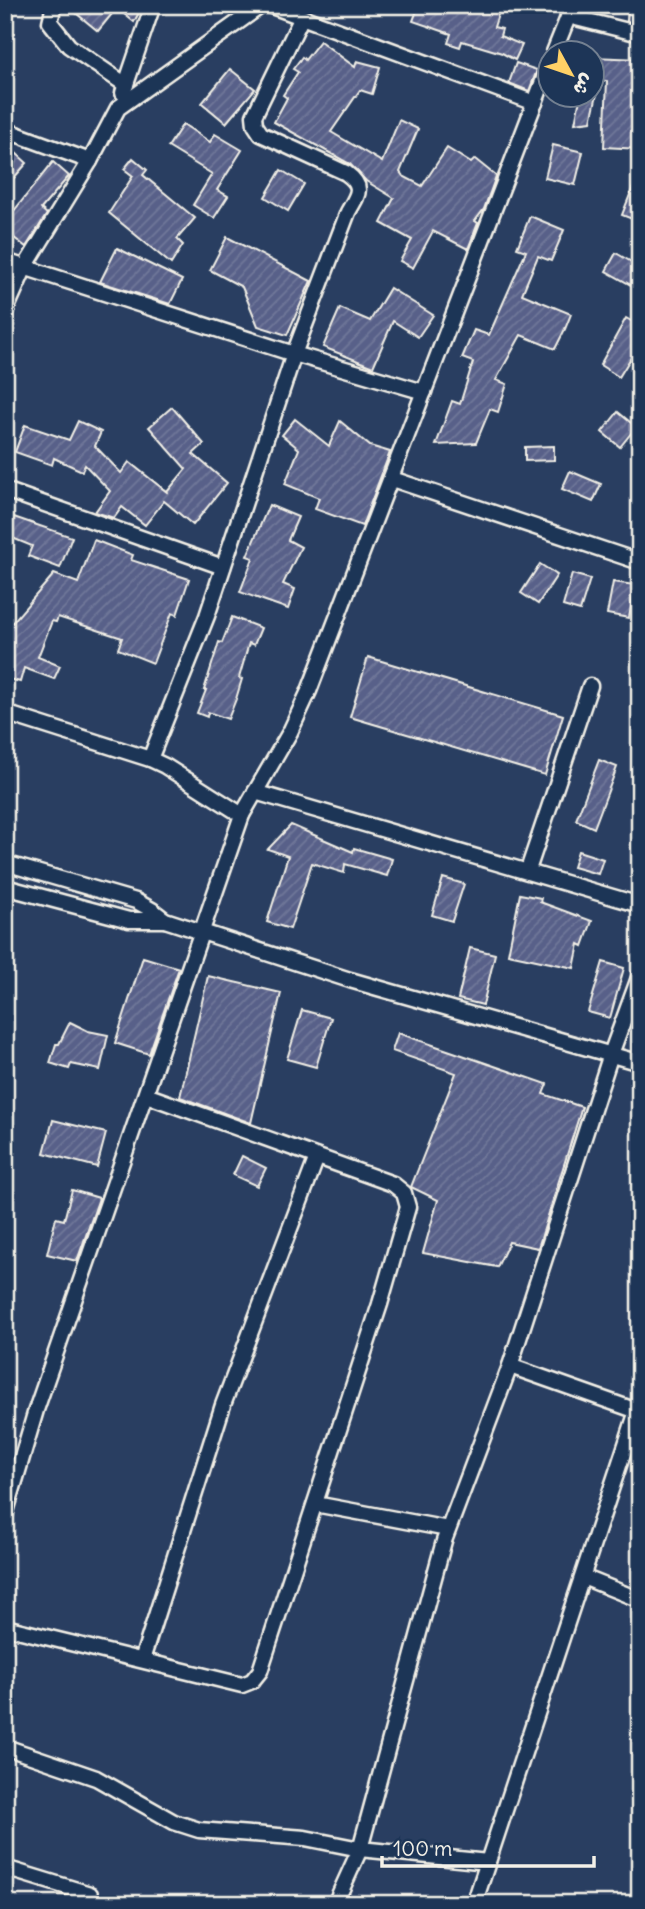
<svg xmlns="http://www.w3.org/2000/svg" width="645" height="1909" viewBox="0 0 645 1909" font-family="Delius,'Playpen Sans Arabic',sans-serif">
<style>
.building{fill:url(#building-hatch);stroke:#f4f1e8;stroke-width:2}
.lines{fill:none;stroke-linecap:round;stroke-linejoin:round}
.minor-casing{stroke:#f4f1e8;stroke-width:19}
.minor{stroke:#1d3557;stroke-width:14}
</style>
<defs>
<pattern id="building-hatch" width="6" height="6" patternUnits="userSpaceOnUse" patternTransform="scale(1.75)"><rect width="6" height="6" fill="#586189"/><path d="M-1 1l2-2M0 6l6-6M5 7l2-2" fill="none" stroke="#71789a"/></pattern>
</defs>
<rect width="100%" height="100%" fill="#293e61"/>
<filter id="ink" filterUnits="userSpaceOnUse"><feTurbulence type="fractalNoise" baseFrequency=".0143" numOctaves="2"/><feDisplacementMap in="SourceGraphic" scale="14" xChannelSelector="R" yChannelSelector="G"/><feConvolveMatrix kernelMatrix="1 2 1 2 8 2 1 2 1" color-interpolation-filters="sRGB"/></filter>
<g filter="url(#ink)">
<g class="building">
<polygon points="66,5 100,5 112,14 98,31"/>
<polygon points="113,5 143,5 134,22"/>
<polygon points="419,5 501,5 494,27 502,29 500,36 522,45 515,60 502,53 462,41 460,47 448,43 451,34 413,21"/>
<polygon points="628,5 640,5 640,24 627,21"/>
<polygon points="320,41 355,67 357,61 380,67 372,94 360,90 331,132 382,162 399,120 418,129 400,172 403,176 422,186 447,148 471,163 475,159 496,176 484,209 475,221 478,223 468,249 433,231 413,268 400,261 412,240 381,223 394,198 366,181 350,164 274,122 287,98 283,95 298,72 293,69 302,57 305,60"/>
<polygon points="592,57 640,59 640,149 604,147 607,81 592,79"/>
<polygon points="516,63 537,70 529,91 509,83"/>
<polygon points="230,69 255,89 226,123 202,103"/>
<polygon points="581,94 597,94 591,121 575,123"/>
<polygon points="183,124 210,142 215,134 242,150 217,190 228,196 214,218 193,205 212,174 168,147"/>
<polygon points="5,143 27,163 5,188"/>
<polygon points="553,145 583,152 575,185 545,178"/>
<polygon points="133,158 147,170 143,175 195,218 177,239 183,245 171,264 109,213 133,176 124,169"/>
<polygon points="53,162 69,176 41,209 47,214 26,247 5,231 5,222"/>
<polygon points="281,170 304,184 288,211 265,197"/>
<polygon points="639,172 640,172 640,222 622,215"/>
<polygon points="530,216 564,230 551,261 538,256 522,294 571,314 565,329 555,349 521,335 496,380 507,384 498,412 490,409 476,443 436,445 452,401 460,404 473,362 462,358 474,330 489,335 526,251 517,248"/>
<polygon points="227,237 311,281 287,335 258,326 242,287 210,270"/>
<polygon points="117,248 182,280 170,304 100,282"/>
<polygon points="616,253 640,267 640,290 606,271"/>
<polygon points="390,288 433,315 418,337 393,321 373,367 323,347 340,308 370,321"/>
<polygon points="626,318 640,326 640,343 619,377 600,365"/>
<polygon points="172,407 204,444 193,454 227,483 193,525 164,501 145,525 122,507 114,518 95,512 110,491 85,465 82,471 54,458 52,465 15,452 25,425 69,440 78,421 101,432 95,446 121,473 129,462 167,492 186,469 149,427"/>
<polygon points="618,412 636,427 620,447 602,432"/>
<polygon points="295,419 329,446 340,421 370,446 390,452 362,526 315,509 319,498 285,484 299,449 282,435"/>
<polygon points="554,446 554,460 525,461 525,447"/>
<polygon points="570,471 601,484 593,502 562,489"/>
<polygon points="269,505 298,517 288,540 301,547 283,584 295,589 288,609 240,592 253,558 247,556"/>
<polygon points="5,514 72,537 60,568 28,556 32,546 5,535"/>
<polygon points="94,540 133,555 131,560 189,579 177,615 172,613 153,663 118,649 122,638 58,617 56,622 52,621 38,657 60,666 54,679 24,668 20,682 5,678 5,631 54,574 78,583"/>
<polygon points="540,564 557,575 538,604 521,593"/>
<polygon points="572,574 590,579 580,611 563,606"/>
<polygon points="613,582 635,585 629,618 607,614"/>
<polygon points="232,617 261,628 254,645 249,643 239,678 242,679 236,699 228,719 208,712 207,717 197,713 206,690 204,690 219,642 222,643"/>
<polygon points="368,657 563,715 545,775 350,717"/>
<polygon points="599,760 617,767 594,828 576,820"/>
<polygon points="291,825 353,852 354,848 392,859 387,876 345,864 344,873 312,863 290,929 267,922 288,856 268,849"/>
<polygon points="578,851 603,859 598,874 573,867"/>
<polygon points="443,878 464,884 452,921 432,915"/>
<polygon points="520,894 541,898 540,902 592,921 583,946 579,944 574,968 508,954"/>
<polygon points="470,948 495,954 483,1005 458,999"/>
<polygon points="143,957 179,968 149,1054 115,1043"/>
<polygon points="603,962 624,968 610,1018 588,1012"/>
<polygon points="208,976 281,993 251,1123 180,1097"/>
<polygon points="302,1010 331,1018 316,1067 287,1059"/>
<polygon points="70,1022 88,1031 108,1035 100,1070 71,1064 69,1069 50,1063 56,1044 59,1044"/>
<polygon points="398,1033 547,1084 543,1094 582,1107 538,1248 509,1242 497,1267 423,1253 438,1200 411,1187 456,1073 392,1051"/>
<polygon points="53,1120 106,1133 97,1167 44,1153"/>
<polygon points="242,1156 266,1168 257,1186 233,1175"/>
<polygon points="72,1190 99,1198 77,1261 47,1254 56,1218 64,1220"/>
</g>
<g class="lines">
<g class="minor-casing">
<g id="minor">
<polyline points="54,5 50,22 69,46 126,85"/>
<polyline points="269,5 535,103"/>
<polyline points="568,16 640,34"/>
<polyline points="554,52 573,5"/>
<polyline points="123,93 153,5"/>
<polyline points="5,130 90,161"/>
<polyline points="5,261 294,354 424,392"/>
<polyline points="5,312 25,267 90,161 118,108 262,5"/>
<polyline points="392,479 640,562"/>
<polyline points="5,490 223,567"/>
<polyline points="5,713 150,759 165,766 242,815"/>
<path d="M150,759L207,616L294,354L348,212C358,194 365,187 346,173L261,134L255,125L254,116L302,17"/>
<polyline points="255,792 640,905"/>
<polyline points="5,863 136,901 152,910 165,920 350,980 640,1063"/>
<polyline points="528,870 590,686"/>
<polyline points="5,887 129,920 165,920"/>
<polyline points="510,1366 640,1412"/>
<polyline points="315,1504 448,1529"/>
<polyline points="5,1515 36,1410 242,815 290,732 309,691 550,63"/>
<polyline points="583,1577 640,1600"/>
<polyline points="5,1627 242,1685 252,1681 260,1671 380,1304 408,1207 404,1193 393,1184 146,1095"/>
<polyline points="142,1660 223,1405 317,1157"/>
<polyline points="5,1747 96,1778 174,1822 199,1830 305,1838 360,1849 335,1904"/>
<polyline points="488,1862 360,1849 444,1541 510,1366 611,1054 640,975"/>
<polyline points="5,1868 90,1894"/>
<polyline points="477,1895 637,1411"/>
</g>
</g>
<use href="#minor" class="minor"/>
</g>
</g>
<rect width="645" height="1909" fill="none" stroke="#1d3557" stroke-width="28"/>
<rect x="14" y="14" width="617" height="1881" fill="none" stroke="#f4f1e8" stroke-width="2.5" filter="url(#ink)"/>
<g transform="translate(571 74) rotate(130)"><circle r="33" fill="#1d3557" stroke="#738091" stroke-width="2"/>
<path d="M0-5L12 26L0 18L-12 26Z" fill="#ffd166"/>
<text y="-10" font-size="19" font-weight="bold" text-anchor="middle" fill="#f4f1e8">ش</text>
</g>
<path d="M382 1856v10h212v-10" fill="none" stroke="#f4f1e8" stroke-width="3.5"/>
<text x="393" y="1856" font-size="21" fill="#f4f1e8" stroke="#1d3557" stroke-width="5" paint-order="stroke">100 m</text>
</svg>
